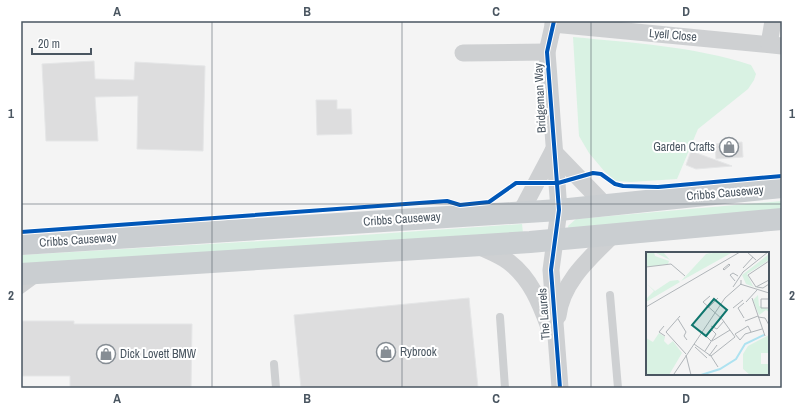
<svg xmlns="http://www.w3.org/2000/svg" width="803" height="409" viewBox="0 0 803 409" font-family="'Archivo Narrow',sans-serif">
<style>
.green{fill:#d9f2e3}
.building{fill:#ddddde;stroke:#e5e6e7}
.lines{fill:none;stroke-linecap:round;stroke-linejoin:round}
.service{stroke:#ced0d2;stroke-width:8}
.minor{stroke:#ced0d2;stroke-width:17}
.primary{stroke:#caced1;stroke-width:22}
.cycleway-casing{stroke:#fff;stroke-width:6}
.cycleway{stroke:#0057b8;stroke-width:4}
.grid{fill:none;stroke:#4a5661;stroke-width:1;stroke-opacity:0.55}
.labels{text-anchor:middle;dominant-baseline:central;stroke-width:4;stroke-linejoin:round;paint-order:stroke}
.street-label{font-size:12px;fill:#4a5661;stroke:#fff}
.poi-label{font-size:12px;fill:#4a5661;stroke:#fff;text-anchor:start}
.inset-river{fill:none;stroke:#aee2f0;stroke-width:2}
.inset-road{fill:none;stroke:#b0b5b9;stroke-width:1}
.view{fill:#0f766e;fill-opacity:0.15;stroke:#0f766e;stroke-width:2}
.inset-edge{fill:none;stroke:#4a5661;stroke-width:2}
.neatline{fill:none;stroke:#4a5661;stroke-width:1.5}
.grid-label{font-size:13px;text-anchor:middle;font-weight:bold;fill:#4a5661}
</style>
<rect width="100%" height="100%" fill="#f4f4f4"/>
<g class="green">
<path d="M573,37C634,43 692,46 751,65L756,74L754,80L748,89L698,129L677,179L631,182L616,181L605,172L589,153L579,136Z"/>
<polygon points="782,201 782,210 569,230 568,226 576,219"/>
<polygon points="522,224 523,233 21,265 21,255 348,236"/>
</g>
<g class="building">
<polygon points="94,61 95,79 134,80 135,62 205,66 203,151 137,149 138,96 95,97 98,141 46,141 42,64"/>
<polygon points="316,100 337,100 337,109 351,109 352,134 317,135"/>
<polygon points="742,142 743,157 716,159 715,144"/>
<polygon points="691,151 732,166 696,169 686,165"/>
<polygon points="469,298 478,388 301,388 294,315"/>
<polygon points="21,321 74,321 74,324 192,324 191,388 70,388 70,376 21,376"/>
</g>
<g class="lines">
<g class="service">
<polyline points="21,290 36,279"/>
<polyline points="610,295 618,388"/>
<polyline points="500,317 505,388"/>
<polyline points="274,364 276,388"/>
</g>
<g class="minor">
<polyline points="554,21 547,52 559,210 551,270 560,388"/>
<polyline points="553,24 782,46"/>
<polyline points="769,44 773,21"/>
<polyline points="463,53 547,52"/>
<polyline points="553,151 604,204"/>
<polyline points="519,212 524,206 553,151"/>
<path d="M476,245C486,250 500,255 509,262C531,279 540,303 549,327"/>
<path d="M558,316C562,281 591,257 614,234"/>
</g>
<g class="primary">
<polyline points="21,244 559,210 782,187"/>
<polyline points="21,274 530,242 782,219"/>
</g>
<g class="cycleway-casing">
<g id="cycleway">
<polyline points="554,21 547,52 559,210 551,270 560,388"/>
<polyline points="21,232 447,201 460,205 489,202 516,183 558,183 593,173 601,174 615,184 623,186 658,187 782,176"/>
</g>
</g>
<use href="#cycleway" class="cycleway"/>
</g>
<path class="grid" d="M212,21V388M402,21V388M591,21V388M21,204H782"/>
<defs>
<g id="shop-ring" transform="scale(1)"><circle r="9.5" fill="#fff" stroke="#868d94" stroke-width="1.5"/><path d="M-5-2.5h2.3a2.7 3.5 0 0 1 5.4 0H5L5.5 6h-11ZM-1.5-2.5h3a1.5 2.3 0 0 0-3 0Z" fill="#868d94"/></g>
</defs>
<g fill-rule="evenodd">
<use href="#shop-ring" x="729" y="147"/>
<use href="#shop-ring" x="386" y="352"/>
<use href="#shop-ring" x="106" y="354"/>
</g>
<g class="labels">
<g class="street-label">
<text transform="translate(673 35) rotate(5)">Lyell Close</text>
<text transform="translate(540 98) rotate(-93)">Bridgeman Way</text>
<text transform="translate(725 193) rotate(-5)">Cribbs Causeway</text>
<text transform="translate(402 219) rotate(-4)">Cribbs Causeway</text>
<text transform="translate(78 240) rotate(-4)">Cribbs Causeway</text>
<text transform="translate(544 314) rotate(-94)">The Laurels</text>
</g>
<g class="poi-label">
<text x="715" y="147" text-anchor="end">Garden Crafts</text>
<text x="400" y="352">Rybrook</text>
<text x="120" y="354">Dick Lovett BMW</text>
</g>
</g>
<g transform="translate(646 252)">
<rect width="123" height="123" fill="#f4f4f4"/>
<path d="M0,0H17L24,8L8,0L9,4L23,9L22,12L0,15ZM68,0L60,4L69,0H87L35,29L60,2ZM123,2V8L101,22L107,34L117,38L100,32L96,23ZM32,28L34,30L0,50V47L8,39L1,32L9,39L24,29ZM112,43L113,54L122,57L123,60L120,58L113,63L107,48ZM13,81L19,85L18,89L22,93L27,89L36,101L23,123H0V86L7,90ZM123,83V101H115V112H123V123H104L97,117V102L102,94Z" fill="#d9f2e3"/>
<path class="inset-river" d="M55,123L74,117L90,107L99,92L118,83"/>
<path class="inset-road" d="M101,0L110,8M123,9L102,23L110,35L123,28M83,12L84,13L78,18L77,17ZM0,15L25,12L39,24M97,16L107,5M89,29L84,23L87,21L92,24M94,32L123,41M87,35L97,20L122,0M111,35L117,36L123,32M64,44L57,50L76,67L89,85L65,104M106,46L119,84M123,47H115V56H123M100,50L111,38M0,55L94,0M62,56L72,46M87,56L97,48M34,64L20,80L40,102M112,65L119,66L123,73M98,66L92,56L98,51M32,67L40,80L38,84L41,88M99,69L112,64M18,74L13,80L19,84M65,74L71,77L78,69M56,80L65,89M99,82L94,88L89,82L102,74L105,80M99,82L116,77M66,89L84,78M48,92L65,104L72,115M49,95L61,106M59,99L70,82L65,77M40,103L45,123M63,104L71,93M28,122L79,46L95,32V28"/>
<path class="view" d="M68,47L81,58L60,84L46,73Z"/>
<rect width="123" height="123" class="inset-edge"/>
</g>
<rect width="803" height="409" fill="none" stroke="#ffffff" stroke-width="44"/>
<path d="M32 48v6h59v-6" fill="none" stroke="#4a5661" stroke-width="2"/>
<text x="38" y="48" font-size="12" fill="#4a5661" stroke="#ffffff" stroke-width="3" paint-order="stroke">20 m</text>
<rect x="22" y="22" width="759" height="365" class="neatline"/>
<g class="grid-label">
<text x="117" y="16">A</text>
<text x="307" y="16">B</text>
<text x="496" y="16">C</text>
<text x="686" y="16">D</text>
<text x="11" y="118">1</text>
<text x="792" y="118">1</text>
<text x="11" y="300">2</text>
<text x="792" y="300">2</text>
<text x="117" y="403">A</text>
<text x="307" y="403">B</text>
<text x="496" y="403">C</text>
<text x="686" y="403">D</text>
</g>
</svg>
